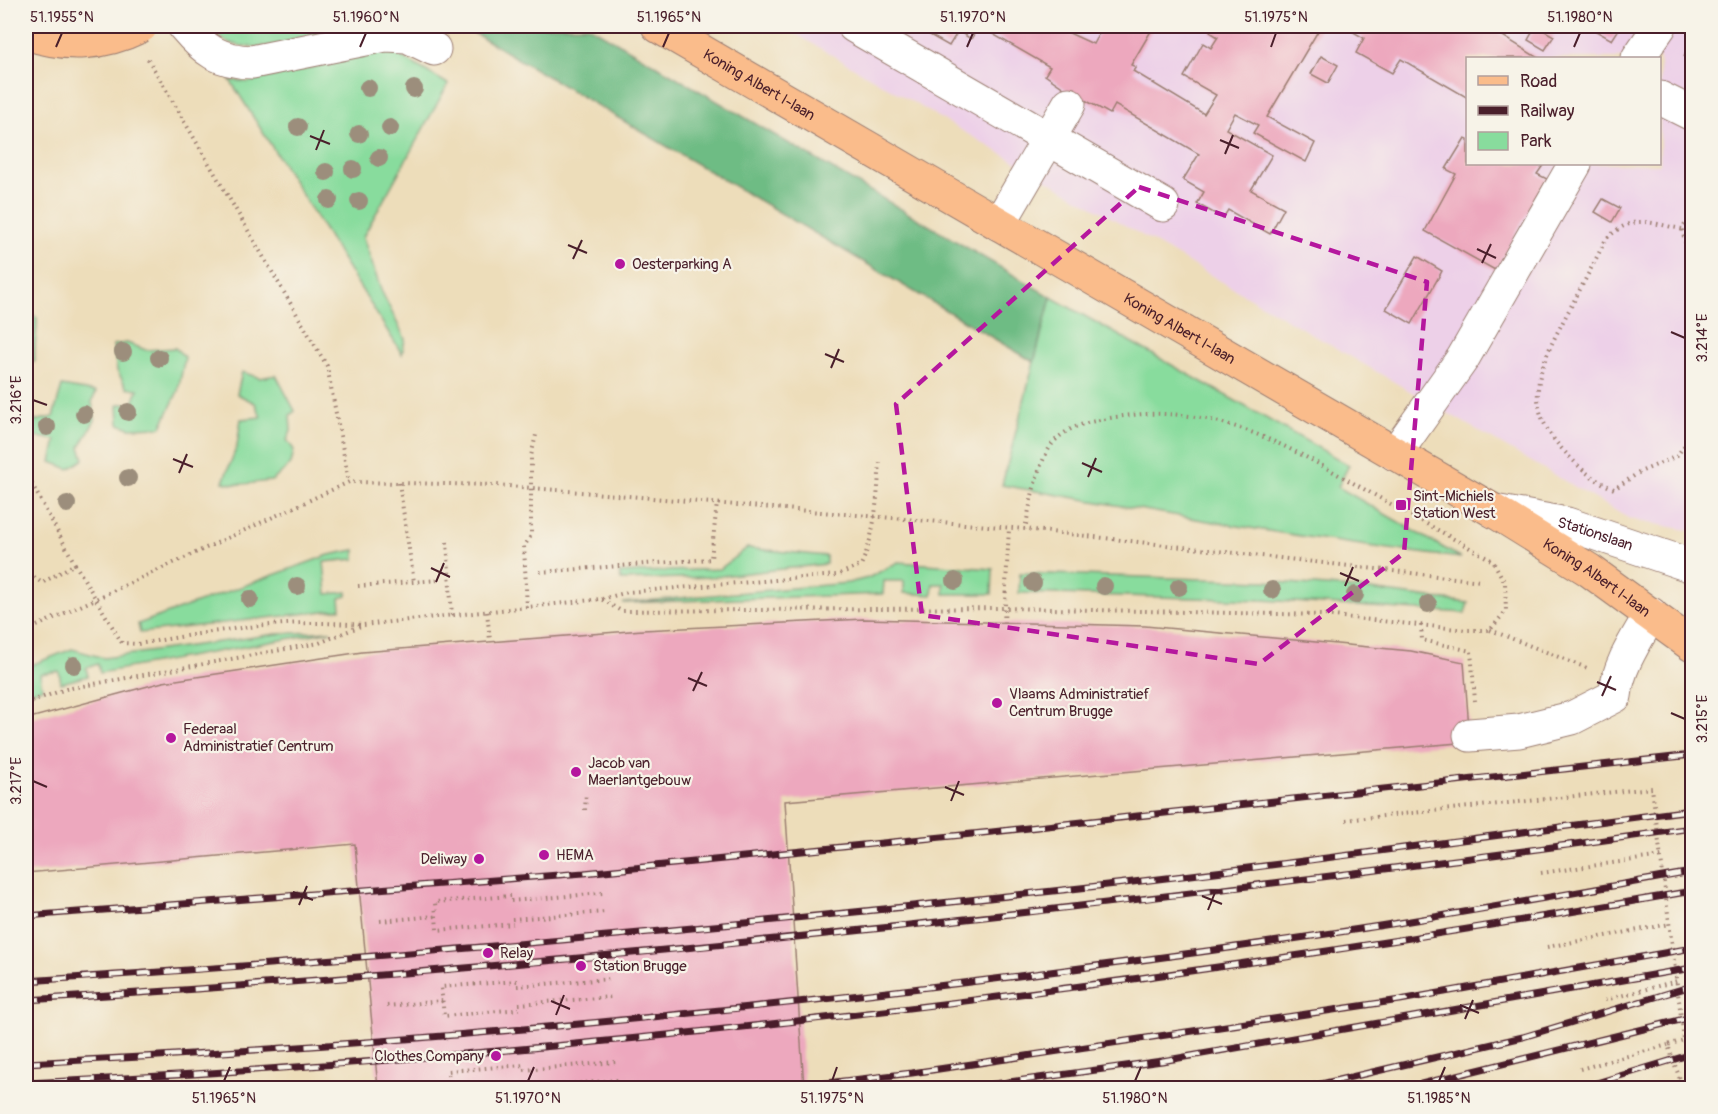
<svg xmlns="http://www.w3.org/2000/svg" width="1718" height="1114" viewBox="0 0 1718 1114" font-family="Pangolin,sans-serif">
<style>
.built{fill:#edd0e8;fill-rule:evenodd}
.green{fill:#88dc9d;stroke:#697e64;stroke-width:1.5}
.forest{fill:#6ebc84;stroke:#5c6e58;stroke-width:1.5}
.building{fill:#eda8be}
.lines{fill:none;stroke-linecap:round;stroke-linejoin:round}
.minor-casing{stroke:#9c7e72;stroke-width:35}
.major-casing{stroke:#9c7e72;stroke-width:35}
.path{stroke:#9c7e72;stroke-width:4;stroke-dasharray:1.5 4.5;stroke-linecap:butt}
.minor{stroke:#fff;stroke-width:33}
.major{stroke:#fabc8b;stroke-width:33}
.rail-casing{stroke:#4a1f2b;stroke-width:7}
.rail{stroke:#f7f3e8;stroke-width:4.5;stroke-dasharray:14;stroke-linecap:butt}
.major-bridge-casing{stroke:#9c7e72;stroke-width:35;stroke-linecap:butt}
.major-bridge{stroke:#fabc8b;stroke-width:33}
.tree{fill:#9c8e7b}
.marked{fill:none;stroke:#b5179e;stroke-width:4.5;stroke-dasharray:12 8;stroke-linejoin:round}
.ticks{fill:none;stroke:#4a1f2b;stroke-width:2}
.poi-dot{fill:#b5179e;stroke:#f7f3e8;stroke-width:2}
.labels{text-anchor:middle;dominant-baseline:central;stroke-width:4.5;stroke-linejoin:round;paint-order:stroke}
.street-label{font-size:15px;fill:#4a1f2b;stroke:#f7f3e8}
.poi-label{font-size:15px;fill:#4a1f2b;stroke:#f7f3e8;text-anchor:start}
.neatline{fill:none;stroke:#4a1f2b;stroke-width:2}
.ticks-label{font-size:15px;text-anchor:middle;fill:#4a1f2b}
</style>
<rect width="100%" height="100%" fill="#f7f3e8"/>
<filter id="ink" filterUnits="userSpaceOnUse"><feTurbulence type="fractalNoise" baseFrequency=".0167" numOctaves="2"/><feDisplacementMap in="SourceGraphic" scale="12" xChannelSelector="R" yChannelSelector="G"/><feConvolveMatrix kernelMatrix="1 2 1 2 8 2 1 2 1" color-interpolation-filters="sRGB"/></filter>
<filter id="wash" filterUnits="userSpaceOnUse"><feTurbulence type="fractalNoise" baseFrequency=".008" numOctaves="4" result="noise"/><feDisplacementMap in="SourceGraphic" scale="24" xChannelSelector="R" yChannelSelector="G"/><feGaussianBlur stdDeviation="1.35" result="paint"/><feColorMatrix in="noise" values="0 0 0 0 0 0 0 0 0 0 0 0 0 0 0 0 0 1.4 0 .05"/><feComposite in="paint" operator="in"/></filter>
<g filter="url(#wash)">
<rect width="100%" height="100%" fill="#edddba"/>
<path class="built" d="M782,26H1692V531L1630,519ZM1468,58H1660V164H1468Z"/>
<g class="green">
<path d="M209,26H347C308,35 236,68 209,26Z"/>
<polygon points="383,51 397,54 448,84 363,237 381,290 405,339 402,354 230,80 248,82"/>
<path d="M1051,297L1349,465L1338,487L1461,558C1307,540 1155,512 1002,485Z"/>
<path d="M26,311L37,318C38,334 33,345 35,361L26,362Z"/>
<polygon points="127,343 146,350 175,348 185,357 178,391 161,427 130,428 119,424 118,404 133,404 138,389 127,388 117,371 113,345"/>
<path d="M242,372L260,378L276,375L295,411L290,415L291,431L287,440L294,450L291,464L272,481C254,482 240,487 223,482L237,446L241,419L261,417L255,403L237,394Z"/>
<polygon points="62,386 96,392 92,402 95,420 80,447 84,459 69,469 51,462 56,440 38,437 26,442 26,401 34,421 53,417"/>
<polygon points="747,548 826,556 826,564 712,577 621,580 619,573 720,569"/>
<polygon points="355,550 355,559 324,562 327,594 347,592 347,596 340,598 341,609 140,633 138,624 329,555"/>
<polygon points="898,562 993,569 992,594 944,594 944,584 933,584 932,595 904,593 904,581 884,581 883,594 623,603 848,583 868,578"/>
<polygon points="1020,573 1264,581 1363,589 1468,603 1465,613 1262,600 1019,593"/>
<polygon points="331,631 100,673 98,664 86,668 88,676 61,683 59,671 40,674 42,688 26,693 26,667 72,649 104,658 276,634"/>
</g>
<polygon class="forest" points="462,26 589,26 1051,297 1034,362"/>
<g id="blocks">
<g class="building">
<polygon points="914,26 1054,26 1093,44 1100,31 1091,26 1154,26 1131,65 1136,67 1133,71 1204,114 1216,95 1184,77 1203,43 1211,48 1218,37 1210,32 1214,26 1321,26 1267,117 1315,143 1306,162 1253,133 1258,125 1235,113 1226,129 1272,155 1251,190 1284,208 1270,234 1228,210 1223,218 1197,204 1204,192 1183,180 1199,154 1115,105 1110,114 1067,90 1045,75 1050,67 979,26 971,39 958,31 949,46"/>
<polygon points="1343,26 1487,26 1538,58 1468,58 1468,98 1401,59 1392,73 1356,53 1364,38"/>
<polygon points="1536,26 1554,36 1545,50 1528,40"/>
<polygon points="1587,26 1621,26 1612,40"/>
<polygon points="1692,40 1692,61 1684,56"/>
<polygon points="1321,56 1338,65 1328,83 1311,74"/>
<polygon points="1465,138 1468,139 1468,164 1544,164 1537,174 1547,179 1495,270 1425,231 1456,174 1446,169"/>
<polygon points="1603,199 1620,208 1612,222 1595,212"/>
<polygon points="1417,256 1442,271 1412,324 1386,309"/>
<polygon points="864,619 1145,626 1411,651 1464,662 1470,742 785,801 804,1088 378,1088 355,844 26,873 26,719 163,682 362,652 643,630"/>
</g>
</g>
</g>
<g filter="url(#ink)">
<use href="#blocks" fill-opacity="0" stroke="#9c7e72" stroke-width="1.5"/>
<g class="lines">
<g class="minor-casing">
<g id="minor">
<path d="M184,26C205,51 219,61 252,62L385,35L407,36L434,49"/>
<polyline points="854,26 1163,205"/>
<polyline points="1638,58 1660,26"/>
<polyline points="1660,98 1692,114"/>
<polyline points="999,224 1069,104"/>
<polyline points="1395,454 1463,358 1575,164"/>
<path id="s1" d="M1494,511L1567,524L1692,566"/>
<path d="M1470,735L1519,731L1572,718L1615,696C1618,666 1636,640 1651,614"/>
</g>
</g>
<g class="major-casing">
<g id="major">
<path id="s2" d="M658,26L1494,511L1589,570L1692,645"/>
</g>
</g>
<g class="path">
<polyline points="148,59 327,366 349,482"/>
<polyline points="1692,215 1682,229 1686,245 1692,250"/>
<path d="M1682,229C1648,223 1634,213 1606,239C1594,263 1581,288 1568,312C1542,362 1518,402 1563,450C1582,470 1589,477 1614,489L1640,472L1677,456L1692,434"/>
<polyline points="26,473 75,564 42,583 26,571"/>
<polyline points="399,483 414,582"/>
<polyline points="447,542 452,616"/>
<path d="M75,564L122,643L138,644C216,631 282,618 363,625"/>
<polyline points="540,572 711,559 717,503"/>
<polyline points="358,586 439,580"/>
<path d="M602,599L628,592L837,575L861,565C876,533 877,496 880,462"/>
<polyline points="527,608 524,546 531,536 531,456 536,435"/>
<polyline points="487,612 490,640"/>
<polyline points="1004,623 1009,528"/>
<polyline points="1421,625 1422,640 1471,651 1475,701"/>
<polyline points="1490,630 1587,668"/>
<polyline points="26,631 349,482 496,485 1025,529 1481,581"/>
<path d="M26,703L66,689L319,643L363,625L601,599L621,611L1005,608L1324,615L1467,630H1490L1506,611L1505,583L1493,561C1449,536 1405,512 1362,488C1277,440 1206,399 1105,419C1084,423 1063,428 1050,447C1035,471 1031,502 1025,529"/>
<polyline points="585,810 586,793"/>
<polyline points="1346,820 1652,788 1684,1040 1668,1045 1683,1088"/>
<polyline points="1541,873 1662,856"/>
<polyline points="511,896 435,902 437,930 513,924"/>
<polyline points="511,901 603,893"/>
<polyline points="512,919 605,912"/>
<polyline points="380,921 436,916"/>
<polyline points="1547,947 1670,924"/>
<polyline points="517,981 441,987 444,1016 519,1009"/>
<polyline points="517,986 610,979"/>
<polyline points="1605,1000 1677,981"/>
<polyline points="519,1004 611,997"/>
<polyline points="387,1006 443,1001"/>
<polyline points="1580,1069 1668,1045"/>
<polyline points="524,1070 616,1062"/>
<polyline points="404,1088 449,1085"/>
<polyline points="450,1088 448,1071 524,1065"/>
<polyline points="526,1088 618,1080"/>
</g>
<use href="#minor" class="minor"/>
<use href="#major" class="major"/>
<g class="rail-casing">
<g id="rail">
<polyline points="26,916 584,873 992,832 1692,755"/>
<path d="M26,981C390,958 753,925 1116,884C1309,862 1500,834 1692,810"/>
<path d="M26,1000C583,967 1139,905 1692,828"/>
<path d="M26,1063C472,1042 918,995 1360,929C1471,912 1582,891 1692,872"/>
<path d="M26,1083C585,1057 1142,988 1692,891"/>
<polyline points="784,1088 912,1073 1400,1000 1692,948"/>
<polyline points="965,1088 1162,1061 1692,968"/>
<polyline points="1304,1088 1523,1037 1692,986"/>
<polyline points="1405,1088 1692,1017"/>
<polyline points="1580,1088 1692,1054"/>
</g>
</g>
<use href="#rail" class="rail"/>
<g class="major-bridge-casing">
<path id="major-bridge" d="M26,33C67,47 102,45 141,26"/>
</g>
<use href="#major-bridge" class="major-bridge"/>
</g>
<g class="tree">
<circle cx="368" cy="88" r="9"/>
<circle cx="414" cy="89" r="9"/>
<circle cx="298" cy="127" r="9"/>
<circle cx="390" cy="128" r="9"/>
<circle cx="359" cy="134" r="9"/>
<circle cx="379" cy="158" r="9"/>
<circle cx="353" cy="169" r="9"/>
<circle cx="326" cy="172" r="9"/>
<circle cx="329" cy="200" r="9"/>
<circle cx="359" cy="201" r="9"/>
<circle cx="123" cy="352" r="9"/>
<circle cx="159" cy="358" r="9"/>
<circle cx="128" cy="412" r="9"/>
<circle cx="84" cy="414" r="9"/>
<circle cx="47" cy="427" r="9"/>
<circle cx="128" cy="478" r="9"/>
<circle cx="67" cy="504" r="9"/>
<circle cx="955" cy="581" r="9"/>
<circle cx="1033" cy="583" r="9"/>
<circle cx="297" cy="586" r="9"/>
<circle cx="1104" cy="586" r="9"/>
<circle cx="1179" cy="587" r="9"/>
<circle cx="1272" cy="590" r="9"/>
<circle cx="1355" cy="595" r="9"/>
<circle cx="250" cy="599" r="9"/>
<circle cx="1428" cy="604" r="9"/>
<circle cx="74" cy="665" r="9"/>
</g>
</g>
<path class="marked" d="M1139,187L1427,282L1404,553L1259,664L922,615L896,404Z"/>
<path class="ticks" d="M56,47L62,33M360,47L366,33M663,47L669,33M967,47L973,33M1271,47L1276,33M1574,47L1580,33M310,136L330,144M1220,140L1239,148M316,150L324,130M1225,154L1233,135M568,245L587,253M1477,249L1496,258M573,259L582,240M1482,263L1491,244M1671,332L1685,338M825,354L844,362M831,368L839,349M33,400L47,405M173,459L193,467M1082,463L1102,472M179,473L187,454M1088,477L1096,458M431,568L450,577M1340,573L1359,581M436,582L444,563M1345,586L1353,567M688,678L707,686M1597,682L1616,690M693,691L702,672M1602,696L1611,676M1671,713L1685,719M33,781L47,787M945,787L964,795M951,801L959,781M293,892L313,900M1202,896L1222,904M299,905L307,886M1208,910L1216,890M551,1001L570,1009M1460,1005L1479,1013M556,1015L564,995M1465,1019L1473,1000M224,1081L230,1067M528,1081L534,1067M832,1081L837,1067M1135,1081L1141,1067M1439,1081L1445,1067"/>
<g class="poi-dot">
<circle cx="620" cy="264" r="6"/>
<rect x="1395" y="499" width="12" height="12" rx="3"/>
<circle cx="997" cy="703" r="6"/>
<circle cx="171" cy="738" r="6"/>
<circle cx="576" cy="772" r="6"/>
<circle cx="544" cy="855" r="6"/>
<circle cx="479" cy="859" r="6"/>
<circle cx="488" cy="953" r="6"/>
<circle cx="581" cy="966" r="6"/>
<circle cx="496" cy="1056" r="6"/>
</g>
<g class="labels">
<g class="street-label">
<text stroke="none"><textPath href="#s2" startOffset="117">Koning Albert I-laan</textPath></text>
<text stroke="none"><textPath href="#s2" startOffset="603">Koning Albert I-laan</textPath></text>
<text stroke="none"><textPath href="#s1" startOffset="104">Stationslaan</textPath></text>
<text stroke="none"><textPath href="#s2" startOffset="1089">Koning Albert I-laan</textPath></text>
</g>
<g class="poi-label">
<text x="632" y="264">Oesterparking A</text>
<text x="1413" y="496">Sint-Michiels<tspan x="1413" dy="17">Station West</tspan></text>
<text x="1009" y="694">Vlaams Administratief<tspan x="1009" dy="17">Centrum Brugge</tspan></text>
<text x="183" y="729">Federaal<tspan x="183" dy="17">Administratief Centrum</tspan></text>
<text x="588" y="763">Jacob van<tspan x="588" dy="17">Maerlantgebouw</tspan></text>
<text x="556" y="855">HEMA</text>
<text x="467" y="859" text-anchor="end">Deliway</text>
<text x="500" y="953">Relay</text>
<text x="593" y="966">Station Brugge</text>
<text x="484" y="1056" text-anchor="end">Clothes Company</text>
</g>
</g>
<rect width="1718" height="1114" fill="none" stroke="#f7f3e8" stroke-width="66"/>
<rect x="1466" y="57" width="195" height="108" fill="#f7f3e8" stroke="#b29e9c" stroke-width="1.5"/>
<rect x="1478" y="76" width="30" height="9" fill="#fabc8b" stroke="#b29e9c" stroke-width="1.5"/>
<text x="1520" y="87" font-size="18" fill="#4a1f2b">Road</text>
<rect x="1478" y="106" width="30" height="9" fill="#4a1f2b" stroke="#b29e9c" stroke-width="1.5"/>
<text x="1520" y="117" font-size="18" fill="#4a1f2b">Railway</text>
<rect x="1478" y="132" width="30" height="18" fill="#88dc9d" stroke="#b29e9c" stroke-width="1.5"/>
<text x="1520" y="147" font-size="18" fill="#4a1f2b">Park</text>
<rect x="33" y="33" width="1652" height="1048" class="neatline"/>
<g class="ticks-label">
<text x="62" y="22">51.1955°N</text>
<text x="366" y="22">51.1960°N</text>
<text x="669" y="22">51.1965°N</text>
<text x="973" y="22">51.1970°N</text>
<text x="1276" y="22">51.1975°N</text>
<text x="1580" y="22">51.1980°N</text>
<text transform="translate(1702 338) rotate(-90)" y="5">3.214°E</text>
<text transform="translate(16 400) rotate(-90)" y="5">3.216°E</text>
<text transform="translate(1702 719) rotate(-90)" y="5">3.215°E</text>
<text transform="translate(16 781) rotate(-90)" y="5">3.217°E</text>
<text x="224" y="1103">51.1965°N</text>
<text x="528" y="1103">51.1970°N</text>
<text x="832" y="1103">51.1975°N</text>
<text x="1135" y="1103">51.1980°N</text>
<text x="1439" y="1103">51.1985°N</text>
</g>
</svg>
